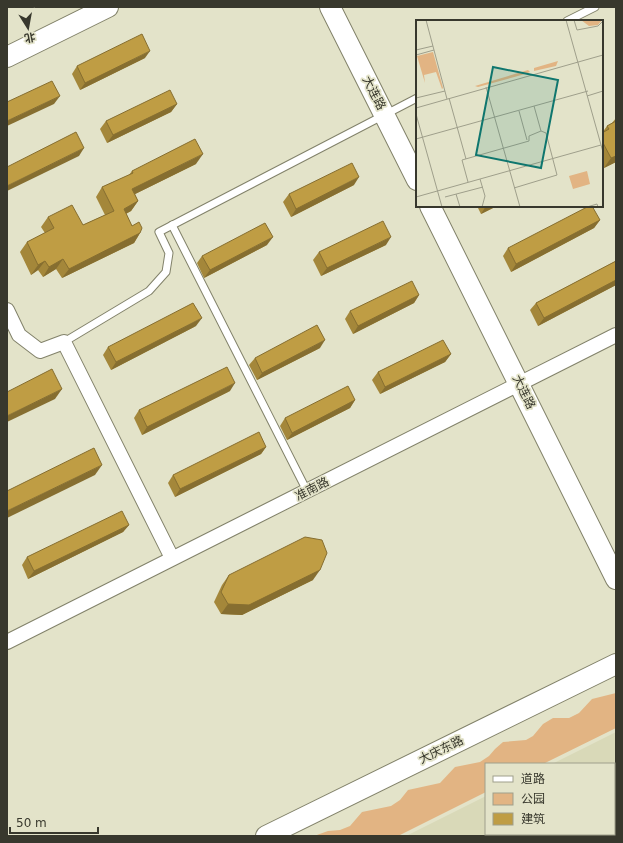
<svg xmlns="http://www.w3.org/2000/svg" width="623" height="843" viewBox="0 0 623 843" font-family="'DejaVu Sans','Noto Sans SC',sans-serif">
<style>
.built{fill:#d9d9b8}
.green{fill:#e2b483}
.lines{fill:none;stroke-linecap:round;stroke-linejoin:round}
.lane-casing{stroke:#82826a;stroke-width:9}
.street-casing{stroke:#82826a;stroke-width:16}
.secondary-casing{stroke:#82826a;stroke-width:22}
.lane{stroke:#fff;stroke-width:7}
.street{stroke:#fff;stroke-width:14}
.secondary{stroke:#fff;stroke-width:20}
.wall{fill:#a4873a}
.shaded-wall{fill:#866e30}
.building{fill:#bf9d44;stroke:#866e30}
.labels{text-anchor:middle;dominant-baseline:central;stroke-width:3.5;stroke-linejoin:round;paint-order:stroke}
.street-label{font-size:12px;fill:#38382d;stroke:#e3e3c9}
.inset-road{fill:none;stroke:#9f9f8b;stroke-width:1}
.view{fill:#0f766e;fill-opacity:0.15;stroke:#0f766e;stroke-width:2}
.inset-edge{fill:none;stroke:#38382d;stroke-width:2}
</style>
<rect width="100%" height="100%" fill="#e3e3c9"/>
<polygon class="built" points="616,732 616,836 406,836 486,796 486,834 614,834 614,764 552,764"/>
<polygon class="green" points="616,693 616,728 543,764 486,764 486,792 398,836 314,836 328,831 340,830 350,826 362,812 391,806 400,800 408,790 440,783 455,767 480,762 489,756 495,749 503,742 526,740 533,736 543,724 553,718 569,718 579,713 592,699"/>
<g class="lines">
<g class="lane-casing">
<g id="lane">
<polyline points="567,21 595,7"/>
<polyline points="172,225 307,491"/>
<polyline points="64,342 149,291 166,272 169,253 159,232 417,98"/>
</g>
</g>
<g class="street-casing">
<g id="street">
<polyline points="7,310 19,335 40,351 64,342 172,558"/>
<polyline points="7,642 616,335"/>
</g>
</g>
<g class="secondary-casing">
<g id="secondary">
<polyline points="330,7 417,180"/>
<polyline points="7,57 108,7"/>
<polyline points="430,206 616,579"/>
<polyline points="266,836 616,664"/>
</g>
</g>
<use href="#lane" class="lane"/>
<use href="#street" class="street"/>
<use href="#secondary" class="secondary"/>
</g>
<g class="wall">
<polygon points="145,58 80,90 72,74 77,66"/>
<polygon points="177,104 171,112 107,143 100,129 106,121"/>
<polygon points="616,118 616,162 604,168 602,165 602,133 607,126 612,123"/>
<polygon points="196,164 135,194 138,201 131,211 126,214 132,226 140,233 134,243 62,278 56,269 43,277 38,270 31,275 20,252 27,242 45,233 41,227 48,217 83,225 105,215 96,197 102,187 129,175 132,171"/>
<polygon points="354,185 291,217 283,202 289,194"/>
<polygon points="477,206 497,206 481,214"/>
<polygon points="600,220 594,228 511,272 503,256 508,248"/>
<polygon points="267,245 204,278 197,263 202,256"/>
<polygon points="386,245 321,276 313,260 319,252"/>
<polygon points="616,261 616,285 538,326 530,310 536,303"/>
<polygon points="419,295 414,303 353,334 345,319 350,311"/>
<polygon points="196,326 111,370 103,355 108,347"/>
<polygon points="320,348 257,380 249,365 255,358"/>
<polygon points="451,354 445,362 380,394 372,380 378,372"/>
<polygon points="230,391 142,435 134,418 139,410"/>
<polygon points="355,400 350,408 287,440 280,426 285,418"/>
<polygon points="266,447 261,454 175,497 168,483 173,475"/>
<polygon points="129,525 123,532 28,579 22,565 27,557"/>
<polygon points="229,575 313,580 242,615 221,614 214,602 222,585"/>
<polygon points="561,834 600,834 596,836 562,836"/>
</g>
<g class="shaded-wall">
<polygon points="150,51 145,58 80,90 85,83"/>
<polygon points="60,96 54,104 7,126 7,121"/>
<polygon points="177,104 171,112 107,143 113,135"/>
<polygon points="84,148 79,156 7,191 7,186"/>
<polygon points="203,154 196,164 125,199 132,189"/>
<polygon points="616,156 616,162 604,168 611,158"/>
<polygon points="359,177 354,185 291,217 296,209"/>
<polygon points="138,201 131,211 117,218 124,209"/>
<polygon points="486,206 497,206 481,214"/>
<polygon points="600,220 594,228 511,272 516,264"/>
<polygon points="140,233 134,243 62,278 69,269"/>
<polygon points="273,237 267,245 204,278 210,270"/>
<polygon points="391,237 386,245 321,276 327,268"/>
<polygon points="63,259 56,269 43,277 49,267"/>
<polygon points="45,261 38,270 31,275 38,265"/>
<polygon points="616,280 616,285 538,326 544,318"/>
<polygon points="419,295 414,303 353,334 358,326"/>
<polygon points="202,318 196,326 111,370 116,362"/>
<polygon points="325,340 320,348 257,380 262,373"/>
<polygon points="451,354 445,362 380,394 385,387"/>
<polygon points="235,383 230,391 142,435 147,427"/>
<polygon points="62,389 55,399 7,422 7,416"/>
<polygon points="355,400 350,408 287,440 292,433"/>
<polygon points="266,447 261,454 175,497 180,489"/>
<polygon points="102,465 95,475 7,518 7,511"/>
<polygon points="129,525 123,532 28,579 34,571"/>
<polygon points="320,570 313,580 242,615 221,614 228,604"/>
<polygon points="616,820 616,826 614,827 614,821"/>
<polygon points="587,834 600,834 596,836 583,836"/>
</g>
<g class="building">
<polygon points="142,34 150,51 85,83 77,66"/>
<polygon points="52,81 60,96 7,121 7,102"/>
<polygon points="170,90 177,104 113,135 106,121"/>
<polygon points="616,121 616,156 611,158 602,141 602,133 609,129 607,126"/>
<polygon points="76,132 84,148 7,186 7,167"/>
<polygon points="195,139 203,154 132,189 138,201 124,209 132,226 139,222 142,228 140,233 69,269 63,259 49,267 45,261 38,265 27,242 54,228 48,217 72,205 83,225 114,211 102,187 133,173 132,171"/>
<polygon points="352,163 359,177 296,209 289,194"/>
<polygon points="589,206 592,206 600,220 516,264 508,248"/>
<polygon points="383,221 391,237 327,268 319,252"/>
<polygon points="265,223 273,237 210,270 202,256"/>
<polygon points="616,261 616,280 544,318 536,303"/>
<polygon points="412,281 419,295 358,326 350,311"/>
<polygon points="193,303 202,318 116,362 108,347"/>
<polygon points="317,325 325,340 262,373 255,358"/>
<polygon points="443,340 451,354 385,387 378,372"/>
<polygon points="227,367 235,383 147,427 139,410"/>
<polygon points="52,369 62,389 7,416 7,392"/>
<polygon points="348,386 355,400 292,433 285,418"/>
<polygon points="259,432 266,447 180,489 173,475"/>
<polygon points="94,448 102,465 7,511 7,491"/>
<polygon points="122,511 129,525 34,571 27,557"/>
<polygon points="305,537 322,540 327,553 320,570 249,605 228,604 221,592 229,575"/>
<polygon points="616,773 616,820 614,821 614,774"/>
<polygon points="573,834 587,834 583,836 574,836"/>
</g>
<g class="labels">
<g class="street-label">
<text transform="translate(374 93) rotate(63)">大连路</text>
<text transform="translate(524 392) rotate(64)">大连路</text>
<text transform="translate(312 489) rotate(-27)">准南路</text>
<text transform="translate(441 750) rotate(-26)">大庆东路</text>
</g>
</g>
<g transform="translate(416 20)">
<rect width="187" height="187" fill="#e3e3c9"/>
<path d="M165,0H186L182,5L173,6ZM17,32L27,68L26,69L20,52L8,55L9,63L1,36ZM142,41L140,46L118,51V48ZM112,50L114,52L109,54L62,67L59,66ZM171,151L174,164L157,169L153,156Z" fill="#e2b483"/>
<path class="inset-road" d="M10,0L31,79M150,0L187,132M158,0L161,10L182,6L187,1M0,30L17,26M0,35L18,30M70,67L104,187M171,76L187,71M0,78L29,71M33,78L50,139M0,88L187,35M103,91L111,120M0,94L26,187M0,119L172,71M64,159L69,176L66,187M52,162L46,140L113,121V116L125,111M98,168L141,155L130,113L125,111L118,86M40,174L44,187M0,177L185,125M29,177L67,167M171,187L181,184L182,187"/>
<path class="view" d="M77,47L142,60L125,148L60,135Z"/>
<rect width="187" height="187" class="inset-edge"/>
</g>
<rect width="623" height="843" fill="none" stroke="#38382d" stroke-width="16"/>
<rect x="485" y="763" width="130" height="72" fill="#e3e3c9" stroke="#9f9f8b"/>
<rect x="493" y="776" width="20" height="6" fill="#ffffff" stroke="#9f9f8b"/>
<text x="521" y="783" font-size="12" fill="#38382d">道路</text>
<rect x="493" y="793" width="20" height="12" fill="#e2b483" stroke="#9f9f8b"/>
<text x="521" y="803" font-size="12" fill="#38382d">公园</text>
<rect x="493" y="813" width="20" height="12" fill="#bf9d44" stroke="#9f9f8b"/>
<text x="521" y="823" font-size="12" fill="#38382d">建筑</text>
<g transform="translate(28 28) rotate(169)" stroke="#e3e3c9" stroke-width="3" paint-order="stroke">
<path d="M0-3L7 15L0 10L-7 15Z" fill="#38382d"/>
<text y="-6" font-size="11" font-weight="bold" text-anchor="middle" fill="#38382d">北</text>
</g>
<path d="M10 827v6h88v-6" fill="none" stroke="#38382d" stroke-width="2"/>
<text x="16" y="827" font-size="12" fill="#38382d" stroke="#e3e3c9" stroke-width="3" paint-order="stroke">50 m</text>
</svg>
